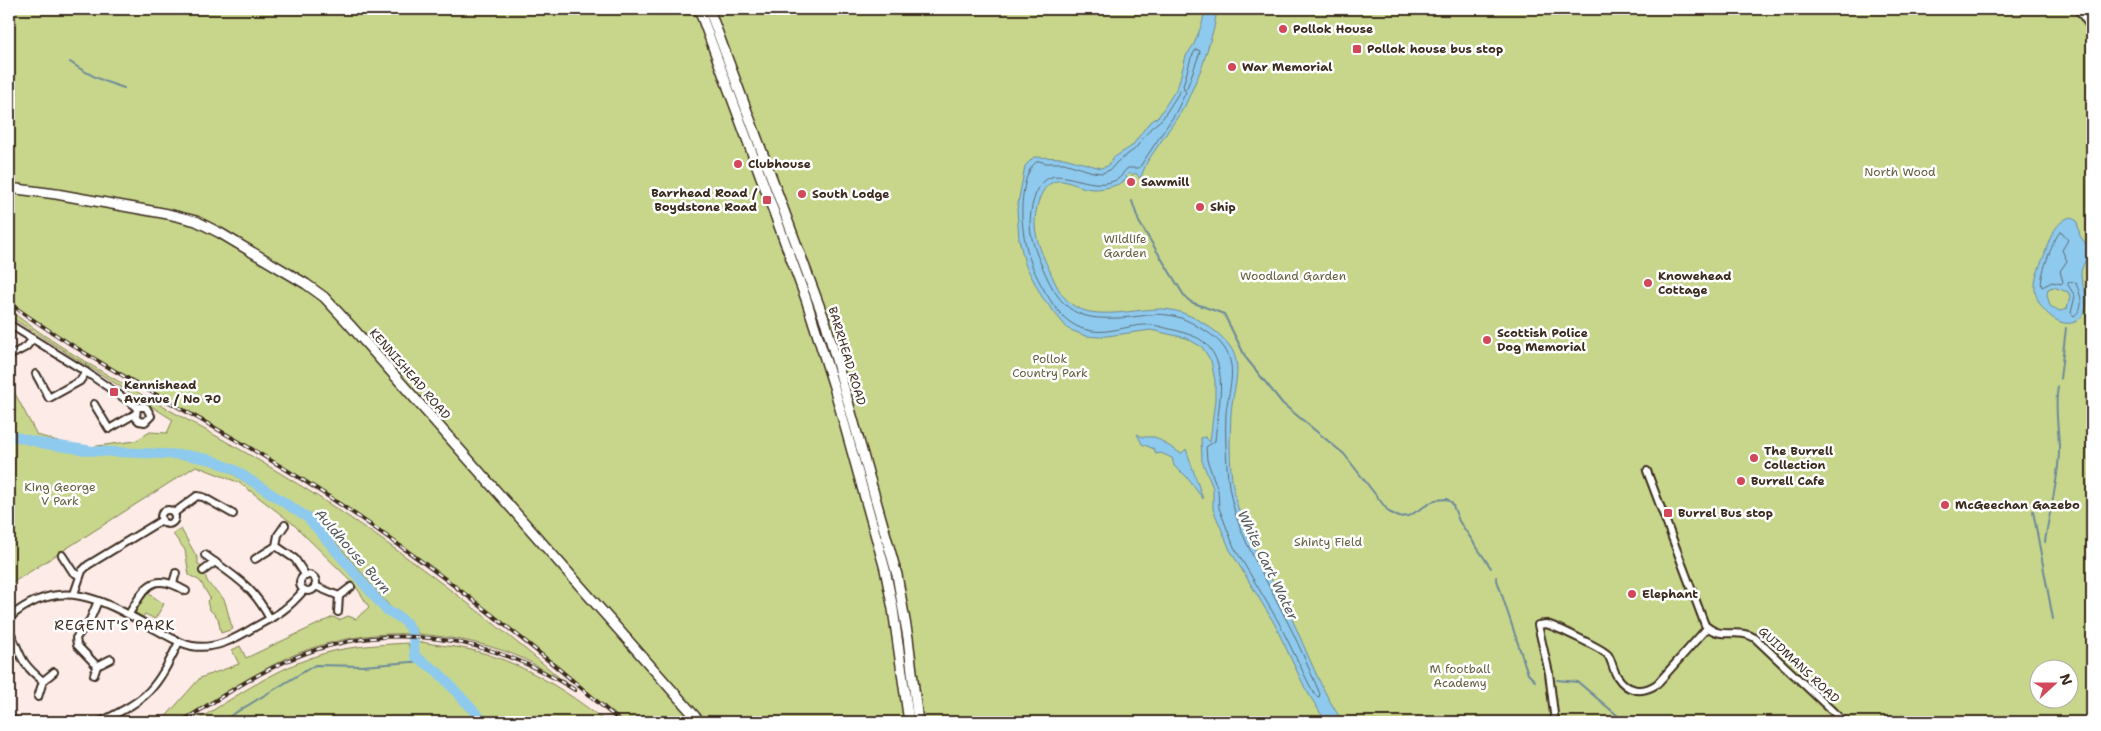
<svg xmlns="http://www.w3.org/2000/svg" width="2101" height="731" viewBox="0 0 2101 731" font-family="'Shantell Sans',sans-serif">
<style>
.green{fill:#c7d68a;stroke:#818054;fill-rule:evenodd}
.water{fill:#8ecaee;stroke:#6d8a9b;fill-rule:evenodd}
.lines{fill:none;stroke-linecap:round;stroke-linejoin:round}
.shore{stroke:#5c6a71;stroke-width:1}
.stream{stroke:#6d8a9b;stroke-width:2}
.river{stroke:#8ecaee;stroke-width:10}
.street-casing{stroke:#3b2a1e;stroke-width:10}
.secondary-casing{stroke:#3b2a1e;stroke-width:12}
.street{stroke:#fff;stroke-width:6}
.secondary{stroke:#fff;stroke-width:9}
.rail-casing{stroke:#3b2a1e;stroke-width:4}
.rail{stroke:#fff;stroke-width:2;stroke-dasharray:5.5;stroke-linecap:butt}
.poi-dot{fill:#d1495b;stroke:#fff;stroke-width:2}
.labels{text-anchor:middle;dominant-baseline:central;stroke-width:5;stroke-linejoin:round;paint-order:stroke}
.poi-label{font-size:12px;font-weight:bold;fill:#3b2a1e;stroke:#fff;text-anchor:start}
.park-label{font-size:12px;fill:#655e3e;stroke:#fff}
.street-label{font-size:12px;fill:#3b2a1e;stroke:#fff}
.water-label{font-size:14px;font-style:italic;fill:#545a5c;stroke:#fff}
.neighbourhood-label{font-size:14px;letter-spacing:1px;fill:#3b2a1e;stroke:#fff}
</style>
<rect width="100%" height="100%" fill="#fcebe7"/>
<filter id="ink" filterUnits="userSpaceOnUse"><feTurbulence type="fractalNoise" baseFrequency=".02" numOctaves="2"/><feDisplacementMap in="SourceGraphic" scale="10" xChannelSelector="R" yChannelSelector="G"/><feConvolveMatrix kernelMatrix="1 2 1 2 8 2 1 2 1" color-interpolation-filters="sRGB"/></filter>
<g filter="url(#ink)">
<g class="green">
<path d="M9,9H2092V722H621C520,635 416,552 303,480C206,419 102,370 9,303ZM2038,668H2068V698H2038Z"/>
<path d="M9,310C93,374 190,418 280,473C381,534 476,607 566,683C552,675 537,665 522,658C490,644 453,637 418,634C412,621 404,613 391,608L319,522L218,458L150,450L91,449L130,455L198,460L223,468L306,520L384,611L397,617L411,634C367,632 317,642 277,663C243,680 210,702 177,722H161L200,678L239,664L232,650L240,646L246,658L333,617L339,620L348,616L356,619L369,607L355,585L292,523L240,483L196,466L9,585V387L11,386L37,435L82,448L135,441L150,432L167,433L173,420L9,316Z"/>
<path d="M181,529L198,559V564C206,569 204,577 209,584C214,591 222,594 225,602C228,611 229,620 233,629L221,633L218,618L209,609L207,601L210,598L200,581L189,575L185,550L173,534Z"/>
<polygon points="148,593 164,604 155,619 145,614 142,618 136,613 135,610"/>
<path d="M421,642C436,645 452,646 467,649C519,660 566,690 606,722H487L440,670L417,655L415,643Z"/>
<path d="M408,643C411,659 424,667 438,673L482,722H194C232,699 270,672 313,657C343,646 376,645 408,643Z"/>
</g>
<g class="water">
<path d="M1205,9H1217L1214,28L1202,67L1185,106L1147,162L1140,179L1136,173L1132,175L1130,173L1126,176L1127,179C1118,186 1105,189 1094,189C1083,189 1073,183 1063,181C1041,178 1035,208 1035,225C1036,241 1043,257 1050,271C1055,283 1060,295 1071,304C1095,322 1136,308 1164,309C1179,310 1192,316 1205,324C1213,329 1223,337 1229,345C1245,366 1232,391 1231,414C1230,437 1229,463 1233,486C1241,536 1271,574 1292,619C1308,654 1321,691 1343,722H1326L1305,688L1274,623L1230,550L1213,509V488L1202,461L1201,438L1205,437L1210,442L1215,399V381L1211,361L1202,347L1186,338L1151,330L1099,337L1086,336L1068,329L1042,297L1025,264L1019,239L1017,209L1025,166L1034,157L1064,158L1101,168L1108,166L1113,158L1132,146L1148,124L1159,116L1178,86L1186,56L1194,44L1202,24Z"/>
<path d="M2070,217L2077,221L2080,236L2088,247L2089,253C2087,260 2081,266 2081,274C2081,286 2091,298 2085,311C2072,339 2038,314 2035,290C2034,275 2042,263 2046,250C2050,237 2056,222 2070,217ZM2053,287L2068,292L2070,297L2067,309L2060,311L2050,306L2047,295L2048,289Z"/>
<polygon points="1137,434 1143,437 1155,437 1180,453 1182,453 1186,449 1203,499 1186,476 1174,466 1172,458 1161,453 1156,454 1154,449 1142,444"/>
</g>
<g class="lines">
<g class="shore">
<polygon points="1196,50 1199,50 1200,52 1187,88 1185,89 1183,86 1191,58"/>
<path d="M1181,90L1184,89L1186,92L1175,114L1139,168H1128C1123,171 1122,177 1118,179C1094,193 1063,168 1047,179C1034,187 1030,211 1030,225C1031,242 1038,258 1045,273C1065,318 1085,321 1132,317C1143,316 1155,313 1167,315C1180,316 1191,322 1202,329C1210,333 1220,341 1225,349C1238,370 1228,391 1226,413C1225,431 1226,449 1227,467C1230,525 1258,563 1283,613C1297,639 1308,667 1320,694L1319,697L1316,696L1310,686L1278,621L1234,547L1219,508L1218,490L1207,460L1206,447L1215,441C1217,411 1231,367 1205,343C1197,336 1187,334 1178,331C1169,329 1160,326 1152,325C1139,324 1126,328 1114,330C1077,337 1060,318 1043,288C1028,263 1021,234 1022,205C1023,192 1026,165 1039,161L1046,163H1064L1093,172L1102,173L1110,170L1117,162L1135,149L1151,128L1162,119Z"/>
<path d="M2062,232L2068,240L2062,250L2067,261L2060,271L2063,282L2061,284L2052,282L2042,287C2038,279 2053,241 2059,233Z"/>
<path d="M2069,282L2076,283C2080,295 2086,307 2074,316L2071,313L2075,296L2068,285Z"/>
</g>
<g class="stream">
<path d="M70,62C88,75 103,82 124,88"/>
<polyline points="1132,201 1139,222 1185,297 1191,302 1224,314 1246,358 1283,404 1344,454 1389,512 1399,517 1409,516 1435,500 1447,499 1452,503 1459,521 1491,568"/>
<polyline points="2060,379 2066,328"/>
<polyline points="2033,511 2053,619"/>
<path d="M2045,542C2049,511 2059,481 2059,450C2059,429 2054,407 2058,387"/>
<polyline points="1496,577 1528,674 1535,681"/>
<polyline points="1557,680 1578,682 1625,722"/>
<polyline points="220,722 315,665 363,666 423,661"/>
</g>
<path class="river" d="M9,435L45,444L93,451L186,455L212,460L235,470L308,518L386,610C412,623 413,627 415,656L438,672L484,722"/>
<g class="street-casing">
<g id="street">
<polyline points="1726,9 1756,9"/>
<polyline points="2078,9 2092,29"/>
<polyline points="9,324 86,372 137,407 146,407 151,416 145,422 139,421 136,418 137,407"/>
<polyline points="9,356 26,347 33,339"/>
<polyline points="36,374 49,398 80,381 86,372"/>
<polyline points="94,404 109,429 135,414"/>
<path d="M1647,471L1705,625C1722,641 1737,627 1755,638L1844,722"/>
<circle cx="168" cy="517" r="7"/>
<polyline points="174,513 197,496 203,497 233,514"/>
<polyline points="276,546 295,559 306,576"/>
<polyline points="62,555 73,572 80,576"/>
<path d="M205,555C234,576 253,586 270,619"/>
<polyline points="255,559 276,546 278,535 285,525"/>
<polyline points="203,571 215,562"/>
<circle cx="308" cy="583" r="8"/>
<polyline points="173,583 176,573"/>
<polyline points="315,586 339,596"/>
<polyline points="74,594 82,571 88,565 162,520"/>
<polyline points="338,612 339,596 351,587"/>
<path d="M129,614C146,586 152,571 186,591"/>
<path d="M9,618C59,575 101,599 151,627C165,634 177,643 192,646C214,650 235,639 253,628C277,615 286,611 304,590"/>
<path d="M9,630C22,655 18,661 43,681L54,672"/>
<polyline points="97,666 111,659"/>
<polyline points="94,675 97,666 77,645 76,638 90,620 98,601"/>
<polyline points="38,697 43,681"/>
<polyline points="9,718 16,722"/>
<path d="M100,722C149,698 155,691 179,642"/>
<path d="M1555,722L1549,673L1538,625C1541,625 1543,624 1546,624C1555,626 1603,649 1608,655C1612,661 1613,670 1617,676C1627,692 1642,694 1657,684L1707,628"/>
</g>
</g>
<g class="secondary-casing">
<g id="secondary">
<polyline points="699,9 806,299 834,387 885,569 893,609 909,722"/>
<polyline points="709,9 826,324 897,575 908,638 918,722"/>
<polyline points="9,188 56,194 168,214 196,221 220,233 306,284 324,297 350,325 700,722"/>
</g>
</g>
<use href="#street" class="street"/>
<use href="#secondary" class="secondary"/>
<g class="rail-casing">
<g id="rail">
<path d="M9,303C102,370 206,419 303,480C416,552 520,634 621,722"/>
<path d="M181,722C216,701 251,676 289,660C385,618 488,635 575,690"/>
</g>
</g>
<use href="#rail" class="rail"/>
</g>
</g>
<g class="poi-dot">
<circle cx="1283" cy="29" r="5"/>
<rect x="1352" y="44" width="10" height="10" rx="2.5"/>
<circle cx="1232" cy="67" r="5"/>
<circle cx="738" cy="164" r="5"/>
<circle cx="1131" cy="182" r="5"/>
<circle cx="802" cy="194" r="5"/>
<rect x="762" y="195" width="10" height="10" rx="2.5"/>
<circle cx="1200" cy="207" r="5"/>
<circle cx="1648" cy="283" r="5"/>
<circle cx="1487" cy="340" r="5"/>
<rect x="109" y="387" width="10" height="10" rx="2.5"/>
<circle cx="1754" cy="458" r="5"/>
<circle cx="1741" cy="481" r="5"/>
<circle cx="1945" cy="505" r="5"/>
<rect x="1663" y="508" width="10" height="10" rx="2.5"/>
<circle cx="1632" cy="594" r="5"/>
</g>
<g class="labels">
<g class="poi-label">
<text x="1293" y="29">Pollok House</text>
<text x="1367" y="49">Pollok house bus stop</text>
<text x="1242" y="67">War Memorial</text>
<text x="748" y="164">Clubhouse</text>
<text x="1141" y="182">Sawmill</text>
<text x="757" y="193" text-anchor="end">Barrhead Road /<tspan x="757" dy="14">Boydstone Road</tspan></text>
<text x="812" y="194">South Lodge</text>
<text x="1210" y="207">Ship</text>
<text x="1658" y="276">Knowehead<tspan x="1658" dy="14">Cottage</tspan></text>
<text x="1497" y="333">Scottish Police<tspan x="1497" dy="14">Dog Memorial</tspan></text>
<text x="124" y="385">Kennishead<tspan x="124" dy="14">Avenue / No 70</tspan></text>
<text x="1764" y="451">The Burrell<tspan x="1764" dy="14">Collection</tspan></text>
<text x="1751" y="481">Burrell Cafe</text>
<text x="1955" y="505">McGeechan Gazebo</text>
<text x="1678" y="513">Burrel Bus stop</text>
<text x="1642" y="594">Elephant</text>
</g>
<g class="park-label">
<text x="1900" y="172">North Wood</text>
<text x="1125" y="239">Wildlife<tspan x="1125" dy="14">Garden</tspan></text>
<text x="1293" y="276">Woodland Garden</text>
<text x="1050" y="359">Pollok<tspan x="1050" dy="14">Country Park</tspan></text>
<text x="60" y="487">King George<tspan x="60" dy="14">V Park</tspan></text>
<text x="1328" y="542">Shinty Field</text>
<text x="1460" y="669">M football<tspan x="1460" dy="14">Academy</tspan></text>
</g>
<g class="street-label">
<text transform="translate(847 356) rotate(73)">BARRHEAD ROAD</text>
<text transform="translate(410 374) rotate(49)">KENNISHEAD ROAD</text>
<text transform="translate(1799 665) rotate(43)">GUIDMANS ROAD</text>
</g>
<g class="water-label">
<text transform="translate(353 551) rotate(49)">Auldhouse Burn</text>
<text transform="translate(1268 565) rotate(64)">White Cart Water</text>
</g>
<g class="neighbourhood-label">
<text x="115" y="625">REGENT'S PARK</text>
</g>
</g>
<rect width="2101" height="731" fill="none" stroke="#fff" stroke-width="30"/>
<rect x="15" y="15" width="2071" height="701" fill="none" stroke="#3b2a1e" stroke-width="2" filter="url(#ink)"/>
<g transform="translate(2054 684) rotate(69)"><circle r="24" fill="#ffffff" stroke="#b1aaa5"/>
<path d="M0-4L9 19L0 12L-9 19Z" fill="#d1495b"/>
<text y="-8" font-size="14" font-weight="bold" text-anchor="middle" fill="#3b2a1e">N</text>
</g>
</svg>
